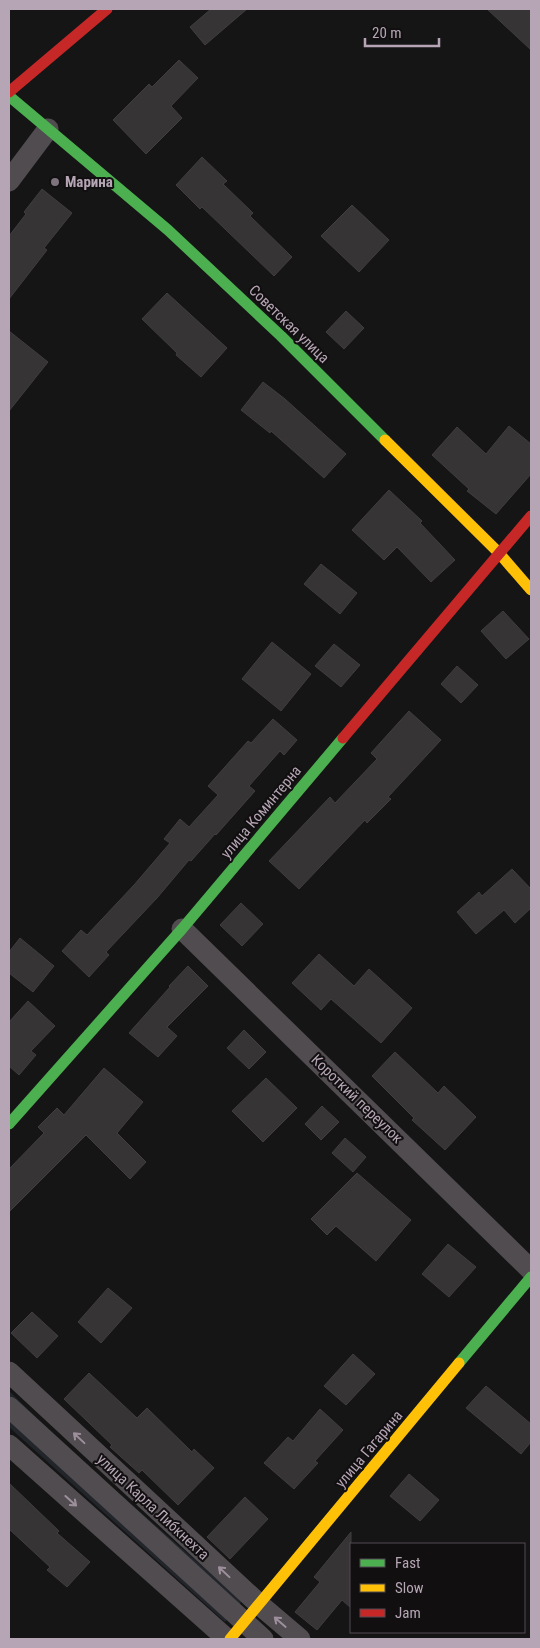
<svg xmlns="http://www.w3.org/2000/svg" width="540" height="1648" viewBox="0 0 540 1648" font-family="'Roboto Condensed',sans-serif">
<style>
.green{fill:#22262b}
.building{fill:#363435;stroke:#413d41}
.lines{fill:none;stroke-linecap:round;stroke-linejoin:round}
.street{stroke:#514c50;stroke-width:21}
.fast{stroke:#4caf50;stroke-width:11}
.slow{stroke:#ffc107;stroke-width:11}
.jam{stroke:#c62828;stroke-width:11}
.oneway{stroke:#9d909c}
.poi-dot{fill:#7e737d;stroke:#110f10;stroke-width:2}
.labels{text-anchor:middle;dominant-baseline:central;stroke-width:4;stroke-linejoin:round;paint-order:stroke}
.poi-label{font-size:15px;font-weight:bold;fill:#b6a6b5;stroke:#110f10;text-anchor:start}
.street-label{font-size:15px;fill:#b6a6b5;stroke:#110f10}
</style>
<rect width="100%" height="100%" fill="#151515"/>
<polygon class="green" points="9,1391 77,1457 242,1601 225,1622 9,1427"/>
<g class="building">
<polygon points="211,9 247,9 205,45 190,27"/>
<polygon points="487,9 531,9 531,50"/>
<polygon points="179,60 198,78 171,106 182,118 146,154 113,120 149,84 152,87"/>
<polygon points="202,157 227,181 223,184 253,213 250,216 292,257 274,276 202,207 200,209 176,185"/>
<polygon points="42,189 72,213 44,248 47,250 9,299 9,236 26,214 24,212"/>
<polygon points="352,205 389,240 359,272 321,236"/>
<polygon points="167,293 227,348 201,377 176,355 177,353 142,319"/>
<polygon points="346,311 364,328 344,349 326,332"/>
<polygon points="9,331 48,362 9,411"/>
<polygon points="263,382 285,399 346,454 324,478 271,431 270,433 241,410"/>
<polygon points="509,426 531,444 531,474 496,514 467,491 469,489 432,455 457,427 486,454"/>
<polygon points="389,490 422,521 420,523 455,560 431,582 397,547 384,560 352,530"/>
<polygon points="321,564 357,593 340,614 304,584"/>
<polygon points="503,611 529,639 506,659 481,631"/>
<polygon points="272,642 311,674 281,711 242,679"/>
<polygon points="334,644 360,665 341,687 315,666"/>
<polygon points="457,666 478,685 461,703 441,684"/>
<polygon points="409,711 441,740 388,797 391,799 367,823 365,820 299,889 269,861 330,797 335,803 377,759 371,753"/>
<polygon points="273,719 297,740 284,755 280,751 249,786 255,791 216,835 215,834 191,861 189,860 157,898 106,952 109,955 89,977 62,951 81,930 87,935 134,885 170,843 164,839 180,819 189,827 218,795 208,786 248,741 251,743"/>
<polygon points="512,869 531,889 531,908 515,923 504,910 476,934 457,912 479,892 482,896"/>
<polygon points="241,903 263,924 242,946 220,925"/>
<polygon points="20,938 54,966 33,992 9,973 9,952"/>
<polygon points="319,954 354,986 369,969 412,1008 381,1043 331,999 321,1010 292,983"/>
<polygon points="188,966 208,986 167,1027 177,1036 158,1057 129,1033 170,987 169,986"/>
<polygon points="28,1001 55,1026 31,1051 36,1055 19,1075 9,1066 9,1022"/>
<polygon points="244,1030 266,1052 249,1069 227,1048"/>
<polygon points="395,1052 438,1093 444,1086 476,1117 445,1150 412,1120 414,1118 372,1076"/>
<polygon points="104,1068 143,1102 117,1133 146,1162 130,1179 86,1135 9,1212 9,1169 44,1133 38,1127 57,1108 64,1115"/>
<polygon points="266,1078 297,1108 263,1142 232,1111"/>
<polygon points="322,1106 339,1122 321,1140 305,1124"/>
<polygon points="345,1138 366,1157 353,1172 332,1153"/>
<polygon points="357,1173 411,1220 376,1261 336,1226 327,1235 311,1219"/>
<polygon points="448,1244 476,1267 449,1297 422,1274"/>
<polygon points="108,1288 132,1308 101,1343 78,1322"/>
<polygon points="32,1312 58,1336 37,1358 11,1333"/>
<polygon points="353,1354 375,1374 346,1405 324,1386"/>
<polygon points="89,1373 137,1418 147,1408 192,1452 194,1449 214,1468 178,1505 142,1470 139,1473 110,1447 112,1445 64,1399"/>
<polygon points="486,1386 531,1424 531,1442 521,1454 466,1408"/>
<polygon points="320,1409 343,1430 315,1461 318,1463 294,1489 264,1463 288,1437 293,1441"/>
<polygon points="409,1474 439,1500 420,1521 390,1496"/>
<polygon points="9,1483 59,1531 57,1533 90,1562 67,1587 47,1570 50,1567 9,1529"/>
<polygon points="245,1497 268,1519 230,1559 207,1537"/>
<polygon points="351,1532 351,1608 342,1600 317,1630 295,1612 320,1582 314,1577"/>
</g>
<g class="lines">
<g class="street">
<polyline points="9,181 48,129"/>
<polyline points="182,929 531,1270"/>
<polyline points="9,1372 260,1605 300,1639"/>
<polyline points="9,1407 263,1639"/>
<polyline points="9,1445 227,1639"/>
</g>
<g class="fast">
<polyline points="9,96 168,230 281,336 385,440"/>
<polyline points="9,1124 182,929 343,738"/>
<polyline points="459,1363 531,1277"/>
</g>
<g class="slow">
<polyline points="385,440 499,553 531,590"/>
<polyline points="230,1639 459,1363"/>
</g>
<g class="jam">
<polyline points="9,92 107,9"/>
<polyline points="343,738 531,516"/>
</g>
</g>
<defs><path id="oneway-shaft" d="M-6 0H5M1.5-3L5.5 0L1.5 3" fill="none" stroke-width="1.6" stroke-linecap="round" stroke-linejoin="round" transform="scale(1.25)"/></defs>
<g class="oneway">
<use href="#oneway-shaft" transform="translate(79 1438) rotate(-137)"/>
<use href="#oneway-shaft" transform="translate(71 1501) rotate(42)"/>
<use href="#oneway-shaft" transform="translate(224 1572) rotate(-137)"/>
<use href="#oneway-shaft" transform="translate(280 1622) rotate(-139)"/>
</g>
<circle class="poi-dot" cx="55" cy="182" r="5"/>
<g class="labels">
<g class="poi-label">
<text x="65" y="182">Марина</text>
</g>
<g class="street-label">
<text transform="translate(289 324) rotate(44)">Советская улица</text>
<text transform="translate(261 812) rotate(-50)">улица Коминтерна</text>
<text transform="translate(357 1099) rotate(44)">Короткий переулок</text>
<text transform="translate(369 1449) rotate(-50)">улица Гагарина</text>
<text transform="translate(153 1507) rotate(43)">улица Карла Либкнехта</text>
</g>
</g>
<rect width="540" height="1648" fill="none" stroke="#b6a6b5" stroke-width="20"/>
<rect x="350" y="1543" width="175" height="90" fill="#110f10" stroke="#534b52"/>
<rect x="360" y="1559" width="25" height="8" fill="#4caf50" stroke="#534b52"/>
<text x="395" y="1568" font-size="15" fill="#b6a6b5">Fast</text>
<rect x="360" y="1584" width="25" height="8" fill="#ffc107" stroke="#534b52"/>
<text x="395" y="1593" font-size="15" fill="#b6a6b5">Slow</text>
<rect x="360" y="1609" width="25" height="8" fill="#c62828" stroke="#534b52"/>
<text x="395" y="1618" font-size="15" fill="#b6a6b5">Jam</text>
<path d="M365 38v8h74v-8" fill="none" stroke="#b6a6b5" stroke-width="2.5"/>
<text x="372" y="38" font-size="15" fill="#b6a6b5" stroke="#110f10" stroke-width="4" paint-order="stroke">20 m</text>
</svg>
